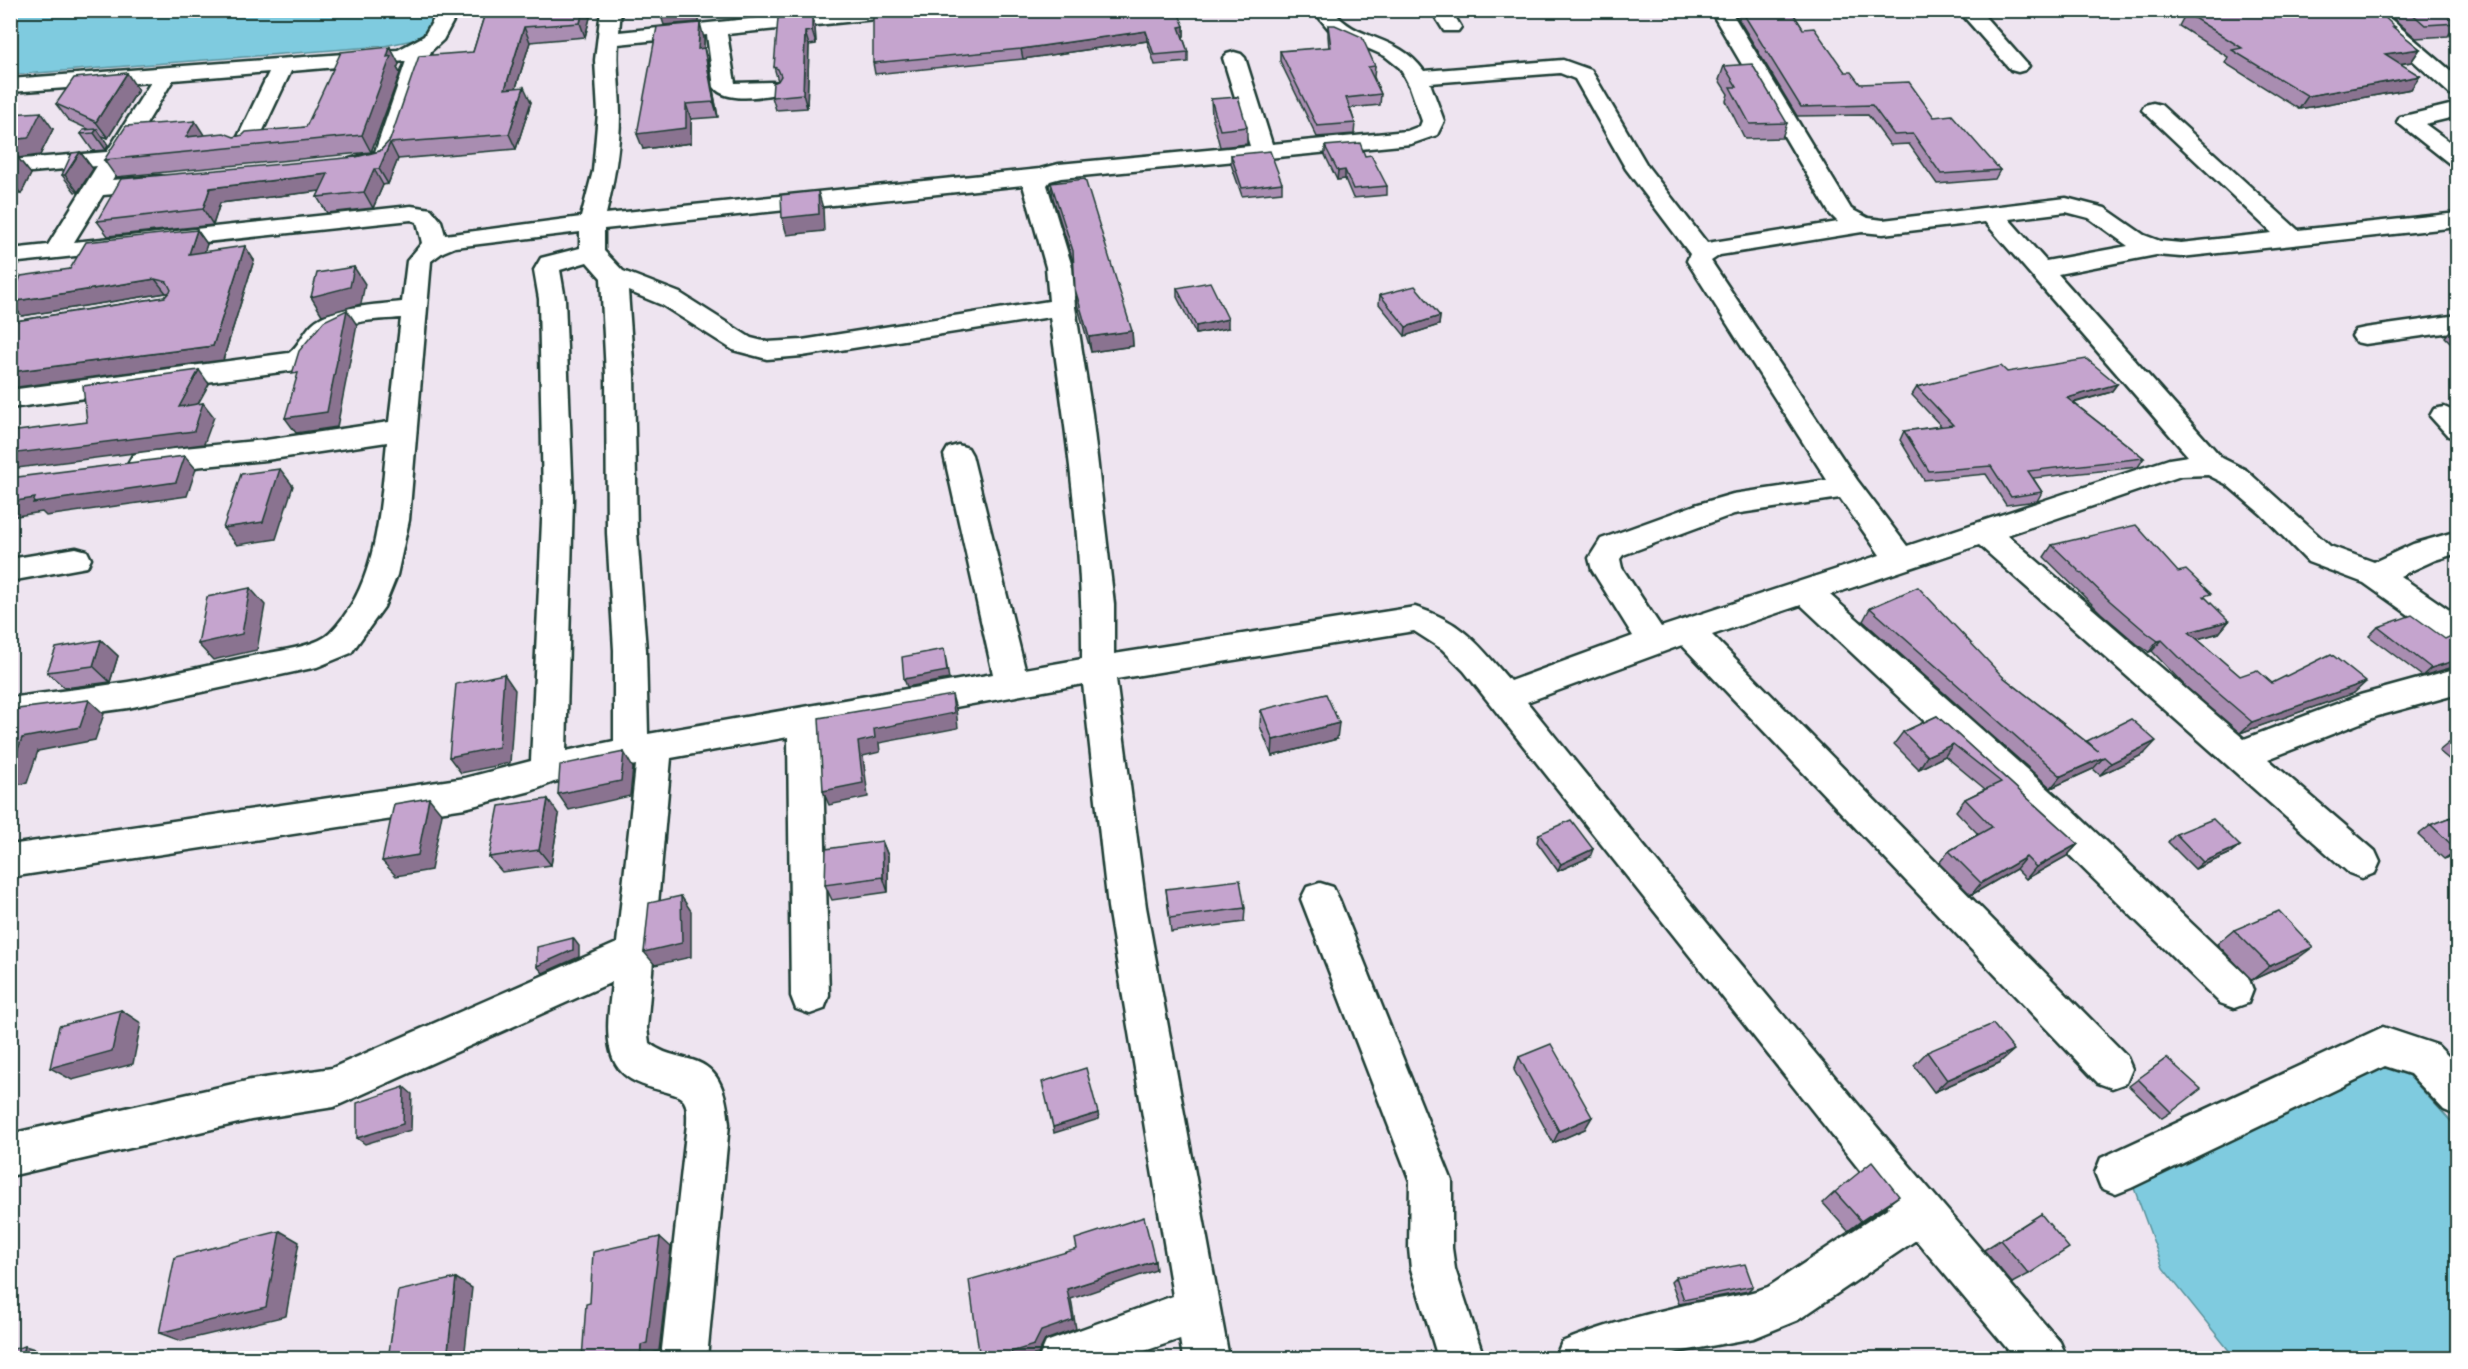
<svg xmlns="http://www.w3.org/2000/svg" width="2468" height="1369" viewBox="0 0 2468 1369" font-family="'Patrick Hand',sans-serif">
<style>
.water{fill:#7fcbdf;stroke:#59929b;stroke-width:1.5}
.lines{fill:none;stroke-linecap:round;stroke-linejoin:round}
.minor-casing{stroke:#1f3d34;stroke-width:5}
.minor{fill:#fff;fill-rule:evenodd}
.wall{fill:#a98db1;stroke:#1f3d34;stroke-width:1.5}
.shaded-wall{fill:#8a7390;stroke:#1f3d34;stroke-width:1.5}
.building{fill:#c5a4ce;stroke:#1f3d34;stroke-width:1.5}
</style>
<rect width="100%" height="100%" fill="#eee4f0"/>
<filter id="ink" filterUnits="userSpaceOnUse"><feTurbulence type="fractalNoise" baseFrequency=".0167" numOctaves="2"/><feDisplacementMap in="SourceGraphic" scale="12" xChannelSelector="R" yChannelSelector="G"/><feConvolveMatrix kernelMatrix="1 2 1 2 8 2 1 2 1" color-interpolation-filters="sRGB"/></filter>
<g filter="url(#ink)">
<g class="water">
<polygon points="11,11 446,11 428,37 384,46 11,75"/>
<polygon points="2396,1062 2457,1128 2457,1358 2235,1358 2163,1268 2130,1177 2267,1087"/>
</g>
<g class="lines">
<g class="minor-casing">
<g id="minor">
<path d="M439,10H459L443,40L431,51L396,155C388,168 364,172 350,169L346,164L350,159L375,152L406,61L291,71L256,145L253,150L245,152L237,150L234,145L269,72L173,80L112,180L160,176L168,178L172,183L168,188L160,190L103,195L74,242L411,206L431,209L441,221L445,235L581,217L593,171L598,113L595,60L601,10H621L619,32L838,10H915L912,14L905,16L727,34L735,83L772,82L780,83L783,88L780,93C763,97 725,103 714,87L707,35L618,44C616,68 620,90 620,114C620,149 614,181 606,214L1040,169L1059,164L1250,146L1223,58L1227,54L1234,52L1241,54L1245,58L1272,144L1407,131L1420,126L1422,121L1410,87L1400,68L1385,56L1331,32L1313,10H1333C1355,42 1397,33 1424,71L1563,60L1591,70L1648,167L1707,243L1838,222L1830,214L1710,10H1730L1851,209L1868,218L1883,220L2066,198L2105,208L2144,235L2160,241L2181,243L2272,233L2142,110L2145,105L2153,103L2161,105L2298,230L2458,213V227L2181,257L2156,255L2058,274L2222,458L2246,470L2330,546L2374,562L2413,544L2458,531V553L2435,560L2400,576L2458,616V645L2447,642L2364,583L2308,562L2261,514L2226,484L2208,475L2181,476L2007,535L2244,739L2360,695L2458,668V694L2378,716L2268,759L2375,851L2380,862L2375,873L2362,878L2349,873L1979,545L1830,595L2070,808L2248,977L2253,990L2248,1003L2234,1008L2220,1003L2044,830L1920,717L1801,605L1712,635L2126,1055L2132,1069L2126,1083L2112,1088L2098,1083L1682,645L1527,702C1701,918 1879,1132 2060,1342L2067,1358H2015L1916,1240L1798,1320L1754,1338L1678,1352L1655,1358H1555L1562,1342C1598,1327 1639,1316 1677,1307C1707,1299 1739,1298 1768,1287L1889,1207L1464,671L1442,649L1414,631L1116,679L1146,907L1229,1358H1183L1180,1339L1124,1358H1039L1046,1342L1173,1296L1108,907L1083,684L822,731L829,996L824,1009L810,1014L796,1009L791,996L788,737L671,758L647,1028L649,1043C663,1054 675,1055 692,1060C722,1069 726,1096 729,1124L707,1358H661L687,1124C687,1117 688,1107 684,1101C675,1086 621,1094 611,1052C605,1028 610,1005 612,982L334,1107L251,1120L10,1176V1134L251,1080L332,1068L617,943L636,765L554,782L531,791L465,808L10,877V845L465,778L531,761L543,499L539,299L534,270L541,258L580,248V232L455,247L443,252L431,261L409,520L397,575L384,607L351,653L317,667L128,708L10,724V698C49,692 89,688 128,682C169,675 211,665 252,656C271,652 317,647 330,633C379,583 380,507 387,442L266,460L143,472L133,469L129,462L133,455L143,452L266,440L389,422L401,318C379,320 349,319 332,334C318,347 317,364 296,370L10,408V390L289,353C299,346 303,333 312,324C330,306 378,305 402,302L407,261L422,243L417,222L411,220L10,263V249L48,245L97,166L10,174V160L107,152L151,82L10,92V79L398,50L424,36ZM1560,73L1575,79L1626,169L1690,254L1687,261L1827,480L1733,494L1695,505L1601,539L1589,558L1592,570L1633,636L1510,681C1478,644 1463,622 1415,607L1114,654V604L1092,414L1075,307L1072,267L1047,185L1050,181L1061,178L1411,144L1437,135L1444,121L1430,83ZM1023,185L1046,267L1049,301L802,340L767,342L751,338L680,293L623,271L604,251V229ZM2066,212L2089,218L2128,246L2046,261L2009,219ZM1985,222L2188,456L2169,459L1907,546L1857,480L1711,261L1720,255L1862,232L1883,234ZM587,262L601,278L606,375L607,533L614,650V741L566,751L573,499L565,299L560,270ZM628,291L662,305L733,350L767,359L802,356L1050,317C1066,430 1083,545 1082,659L1025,669L972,455L968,448L958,445L948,448L944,455L993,674L648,734L646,650L637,533L634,375ZM1840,498L1880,555L1661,627L1622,568L1620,559L1623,555L1734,514Z"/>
<polygon points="1431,10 1451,10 1461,27 1458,31 1444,31"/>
<polygon points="1958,10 1979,10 2025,62 2029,66 2025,70 2018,72 2011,70"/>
<polygon points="2357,10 2380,10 2458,77 2458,95 2450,94"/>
<polygon points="2458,103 2458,116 2425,124 2458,148 2458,166 2450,164 2397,122 2400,117"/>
<polygon points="2458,315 2458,331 2365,344 2356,342 2352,336 2356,330 2365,328"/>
<polygon points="2444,407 2458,413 2458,438 2448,436 2430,416 2434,409"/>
<polygon points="76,548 87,551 91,559 87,567 10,581 10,559"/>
<polygon points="1320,883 1333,887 1339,899 1452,1181 1452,1248 1455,1269 1484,1358 1438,1358 1411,1269 1409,1248 1410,1181 1301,899 1307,887"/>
<polygon points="2383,1027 2437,1045 2458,1066 2458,1116 2444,1110 2410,1074 2385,1066 2131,1188 2116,1194 2101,1188 2095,1173 2101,1158"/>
</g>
</g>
<use href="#minor" class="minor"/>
</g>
<g class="wall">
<polygon points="486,10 592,10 585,37 530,42 516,88 531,102 516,149 398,159 388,184 383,185 373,208 327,213 317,197 320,191 220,203 213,225 108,236 97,221 380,151 473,52"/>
<polygon points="1733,10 1791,10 1803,29 1845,72 1860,84 1934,117 2000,170 1995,179 1937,184 1909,144 1890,145 1868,115 1797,116"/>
<polygon points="2384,10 2441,10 2457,23 2448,36 2416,38"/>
<polygon points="2186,13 2395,27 2394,28 2420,49 2411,62 2400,64 2420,76 2411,89 2299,109 2225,63 2228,57 2179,26"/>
<polygon points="812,14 815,27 816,44 809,45 807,108 776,110 772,97 778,81 774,67"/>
<polygon points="1328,25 1375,66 1374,77 1381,94 1380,105 1350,108 1355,123 1354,134 1317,137 1280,61 1280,51 1329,48 1328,36"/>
<polygon points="1184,26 1184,36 1183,37 1188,52 1188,62 1155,65 1147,41 1023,59 875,74 873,63"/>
<polygon points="704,38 704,48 708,63 718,117 691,119 691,143 643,149"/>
<polygon points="390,47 399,64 397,68 400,73 371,152 116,177 104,160 204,135 234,137 306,127"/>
<polygon points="1724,66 1787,123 1782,138 1745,139 1726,101 1728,94 1719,80"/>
<polygon points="138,90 108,138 102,136 108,145 106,150 93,151 81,134 88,129 68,120 56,104"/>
<polygon points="1211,99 1247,127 1247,144 1220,147 1212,116"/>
<polygon points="10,114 53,129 40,155 18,158 31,174 21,194 10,195"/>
<polygon points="1325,146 1365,156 1387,186 1387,195 1353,198 1345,179 1337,180 1325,155"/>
<polygon points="80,152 93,169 78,192 75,192 62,175"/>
<polygon points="1231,155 1282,183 1282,192 1242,196 1231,164"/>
<polygon points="1051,183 1132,331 1133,346 1091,352 1077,304 1074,264 1053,198"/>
<polygon points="197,230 207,244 204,252 254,260 223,360 10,388 10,322 165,297 168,293 166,293 22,316 70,269"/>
<polygon points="1177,288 1228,328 1196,334 1177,297"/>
<polygon points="1380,295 1440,316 1439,325 1405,336 1379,304"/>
<polygon points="2457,323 2457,349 2445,337"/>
<polygon points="2007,372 2117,384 2111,392 2074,403 2144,458 2138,467 2033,478 2042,492 2037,501 2006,505 1986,474 1924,480 1900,440 1904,431 1941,426 1912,395 1917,387"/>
<polygon points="2052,545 2178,572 2229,621 2219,633 2197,639 2240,676 2272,683 2354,693 2240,733 2185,686 2152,651 2149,652 2137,644 2101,613 2044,557"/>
<polygon points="1870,608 2003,677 2087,742 2087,741 2144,754 2100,775 2093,769 2051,788 1863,621"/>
<polygon points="2378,627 2457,666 2422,676 2369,636"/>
<polygon points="101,640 118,656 110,682 65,688 47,672"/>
<polygon points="1261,710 1337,739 1272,756 1260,726"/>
<polygon points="1937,716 2078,844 2067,856 2026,879 2016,869 1971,895 1939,863 1949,851 1978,834 1956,811 1965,799 1985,789 1945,756 1919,769 1894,744 1903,732"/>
<polygon points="2457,737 2457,766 2439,751 2451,741"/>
<polygon points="559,815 551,865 502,872 489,857"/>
<polygon points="2457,815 2457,854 2444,859 2418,835 2431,825"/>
<polygon points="1539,834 1590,857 1558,871 1537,842"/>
<polygon points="2176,834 2240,846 2231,853 2195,869 2168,842"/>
<polygon points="882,841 888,856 888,892 832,900 825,885"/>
<polygon points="1166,889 1245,908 1244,922 1171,932"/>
<polygon points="2234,930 2294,961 2252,980 2217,944"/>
<polygon points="1927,1052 1999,1063 1934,1092 1914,1065"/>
<polygon points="1519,1057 1585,1129 1553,1143 1514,1070"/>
<polygon points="2167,1058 2171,1112 2162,1118 2129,1086"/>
<polygon points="1835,1192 1886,1206 1848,1231 1823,1203"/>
<polygon points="2041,1214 2029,1274 2012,1283 1984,1250"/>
<polygon points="1676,1277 1753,1286 1748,1291 1679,1304 1671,1282"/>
</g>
<g class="shaded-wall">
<polygon points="583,10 592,10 585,37 580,23"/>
<polygon points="659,10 700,10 699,22 664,25"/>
<polygon points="782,10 810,10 783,13"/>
<polygon points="812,14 815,27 816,44 812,31"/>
<polygon points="700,23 704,38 704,48 708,63 718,117 698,49"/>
<polygon points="1184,26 1184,36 1180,37 1179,27"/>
<polygon points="524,27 530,42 511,104 505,89"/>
<polygon points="1146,31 1147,41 1023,59 1021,49"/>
<polygon points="805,32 809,45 807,108 803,94"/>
<polygon points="390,47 399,64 397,68 400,73 371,152 362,135 387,57"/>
<polygon points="2420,49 2411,62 2376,67 2385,54"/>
<polygon points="127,73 138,90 108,138 96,122"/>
<polygon points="2420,76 2411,89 2299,109 2308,96"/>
<polygon points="524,87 531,102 516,149 509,134"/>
<polygon points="686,104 691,119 691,143 643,149 637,134"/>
<polygon points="41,112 53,129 40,155 18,158 31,174 21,194 10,180 10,140"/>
<polygon points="195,121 206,138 186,137"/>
<polygon points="97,129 108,145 106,150 94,133"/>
<polygon points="390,143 398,159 388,184 379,169"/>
<polygon points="80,152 93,169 78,192 65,175"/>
<polygon points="374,169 383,185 373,208 364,192"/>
<polygon points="1345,170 1345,179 1337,180 1338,171"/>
<polygon points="328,174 337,189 220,203 213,225 203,209 210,188"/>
<polygon points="818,191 823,208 824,231 787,235 782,218"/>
<polygon points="197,230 207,244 199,268 189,254"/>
<polygon points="245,246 254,260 223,360 10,388 10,372 213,346"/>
<polygon points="354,267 365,284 361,304 322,315 311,297"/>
<polygon points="155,279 166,293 22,316 10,302"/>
<polygon points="347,310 357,325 337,427 296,433 285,418"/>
<polygon points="1440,316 1439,325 1405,336 1406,327"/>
<polygon points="1228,319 1228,328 1196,334 1196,326"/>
<polygon points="1132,331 1133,346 1091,352 1089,337"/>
<polygon points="199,370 209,384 189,420 179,407"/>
<polygon points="2117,384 2111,392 2061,406 2067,398"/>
<polygon points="203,403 214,417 204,444 10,469 10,454"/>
<polygon points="185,456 196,469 187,496 46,516 42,512 10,517 10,502"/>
<polygon points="280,469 293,486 276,539 237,545 223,528"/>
<polygon points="250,588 265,605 257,650 213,660 198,644"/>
<polygon points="2229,621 2219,633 2179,644 2189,632"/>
<polygon points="101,640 118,656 110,682 93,666"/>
<polygon points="2162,640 2152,651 2149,652 2158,641"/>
<polygon points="944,649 949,679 907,687 904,679"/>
<polygon points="2457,660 2457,666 2422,676 2431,668"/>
<polygon points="504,674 515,690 510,763 461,773 449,757"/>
<polygon points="2366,682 2354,693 2240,733 2252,722"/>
<polygon points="952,695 956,709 958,728 879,743 880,752 863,756 868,797 829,805 823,791 858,742 874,729"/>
<polygon points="89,700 104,714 95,740 38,751 27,783 10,786 10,770 22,738"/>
<polygon points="1339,723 1337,739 1272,756 1273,740"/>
<polygon points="2156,741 2144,754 2100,775 2111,763"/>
<polygon points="1953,744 1945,756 1919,769 1927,756"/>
<polygon points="624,752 633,768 630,796 569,810 558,794"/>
<polygon points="2104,757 2093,769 2051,788 2061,776"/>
<polygon points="429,798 442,814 431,870 396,876 382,861"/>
<polygon points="548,799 559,815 551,865 539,850"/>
<polygon points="882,841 888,856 888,892 883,877"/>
<polygon points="2078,844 2067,856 2026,879 2036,867"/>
<polygon points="2240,846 2231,853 2195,869 2203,862"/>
<polygon points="1593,849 1590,857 1558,871 1561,864"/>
<polygon points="2457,850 2457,854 2444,859"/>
<polygon points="2026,857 2016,869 1971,895 1981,883"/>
<polygon points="681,896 691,911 691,957 655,965 644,952"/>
<polygon points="573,938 579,946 579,957 543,973 537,966"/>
<polygon points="2313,947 2294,961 2252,980 2270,966"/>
<polygon points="121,1010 141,1023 133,1064 72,1080 50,1068"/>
<polygon points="2014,1050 1999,1063 1934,1092 1947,1080"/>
<polygon points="404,1087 412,1094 411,1130 365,1144 357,1138"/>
<polygon points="1098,1113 1099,1119 1054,1133 1053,1127"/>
<polygon points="1592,1117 1585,1129 1553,1143 1559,1131"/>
<polygon points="1899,1196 1886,1206 1848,1231 1861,1221"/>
<polygon points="280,1231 299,1242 286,1316 181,1341 159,1333"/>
<polygon points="660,1237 671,1247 659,1351 653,1353 653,1359 640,1359 641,1345"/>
<polygon points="1155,1261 1156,1270 1071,1299 1076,1329 1045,1340 1038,1354 1021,1359 1013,1359 1011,1352 1041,1331 1067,1289"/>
<polygon points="456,1278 472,1288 464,1359 447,1359"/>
<polygon points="25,1346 51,1354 50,1359 22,1359"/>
</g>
<g class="building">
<polygon points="486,10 583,10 580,23 524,27 505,89 524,87 509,134 390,143 379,169 374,169 364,192 317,197 328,174 210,188 203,209 97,221 121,179 356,157 380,151 390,140 419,56 473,52"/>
<polygon points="881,10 1177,10 1184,26 1179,27 1188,52 1154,55 1146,31 1021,49 873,63 873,11"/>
<polygon points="1741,10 1791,10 1803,29 1814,28 1845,72 1851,72 1860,84 1909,82 1934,117 1952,115 2000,170 1941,174 1913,134 1894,135 1872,105 1801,107"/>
<polygon points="2199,10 2377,10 2395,27 2393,27 2420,49 2385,54 2420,76 2308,96 2232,50 2242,48 2186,13"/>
<polygon points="2408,10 2441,10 2457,23 2425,25"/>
<polygon points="812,14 812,31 805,32 803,94 772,97 773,83 778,81 781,76 778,69 774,67 778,18"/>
<polygon points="700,23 698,49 704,48 714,102 686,104 686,128 637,134 657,27"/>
<polygon points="1328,25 1335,25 1362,37 1375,66 1368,67 1381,94 1346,98 1355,123 1317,126 1280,51 1331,47"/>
<polygon points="390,47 387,57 391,56 362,135 104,160 126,126 195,121 186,137 224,133 234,137 243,135 246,132 306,127 341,52"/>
<polygon points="1752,64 1787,123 1750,124 1730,87 1737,87 1724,66"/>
<polygon points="127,73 96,122 56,104 74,78"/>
<polygon points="1238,97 1247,127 1220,130 1211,99"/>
<polygon points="41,112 28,138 10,140 10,114"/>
<polygon points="97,129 94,133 81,134 83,130"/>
<polygon points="1360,143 1365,156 1371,155 1387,186 1353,189 1345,170 1338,171 1325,146"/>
<polygon points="1270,151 1282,183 1242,188 1231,155"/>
<polygon points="80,152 65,175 62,175 72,153"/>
<polygon points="18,157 10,172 10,158"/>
<polygon points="1085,179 1132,331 1089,337 1075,289 1073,251 1051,183"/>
<polygon points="818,191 819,214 782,218 781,195"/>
<polygon points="197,230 189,254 245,246 213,346 10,372 10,322 165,297 171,290 167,282 155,279 10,302 21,276 70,269 86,242"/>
<polygon points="354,267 350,287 311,297 317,273"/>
<polygon points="1210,282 1228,319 1196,326 1177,288"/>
<polygon points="1415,286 1440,316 1406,327 1380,295"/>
<polygon points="347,310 327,412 285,418 298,373 292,374 299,351 324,321"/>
<polygon points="2087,359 2117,384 2067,398 2144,458 2028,471 2042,492 2011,497 1991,466 1929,471 1904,431 1953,425 1917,387 2001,366 2007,372"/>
<polygon points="199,370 179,407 203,403 194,431 10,454 10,432 87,422 83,386"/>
<polygon points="185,456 176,482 33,503 35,498 10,502 10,478"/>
<polygon points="280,469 263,522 223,528 241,474"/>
<polygon points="2136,525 2178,572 2186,570 2211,594 2204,596 2229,621 2189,632 2240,676 2257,670 2272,683 2331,654 2366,682 2252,722 2196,674 2162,640 2158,641 2147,633 2110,601 2052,545"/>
<polygon points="1918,587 2003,677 2098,751 2087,741 2131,719 2156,741 2111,763 2104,757 2061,776 1870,608"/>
<polygon points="250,588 242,634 198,644 207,597"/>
<polygon points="2412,615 2445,639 2451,636 2457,640 2457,660 2431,668 2378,627"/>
<polygon points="101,640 93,666 47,672 56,648"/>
<polygon points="944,649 947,671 904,679 902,657"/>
<polygon points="504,674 499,747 449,757 456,684"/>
<polygon points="1326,694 1339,723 1273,740 1261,710"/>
<polygon points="952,695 954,713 874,729 875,738 858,742 863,783 823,791 819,718"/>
<polygon points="89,700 80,727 22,738 10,770 10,710"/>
<polygon points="1937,716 2078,844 2036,867 2026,857 1981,883 1949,851 1992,827 1965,799 2001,782 1953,744 1927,756 1903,732"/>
<polygon points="2457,737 2457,746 2451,741"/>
<polygon points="624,752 621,781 558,794 560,765"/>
<polygon points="429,798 418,855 382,861 394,804"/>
<polygon points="548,799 539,850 489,857 499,806"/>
<polygon points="2457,815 2457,850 2431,825"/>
<polygon points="2213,819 2240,846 2203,862 2176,834"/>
<polygon points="1571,820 1593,849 1561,864 1539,834"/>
<polygon points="882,841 883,877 825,885 826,849"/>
<polygon points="1240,880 1245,908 1170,918 1166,889"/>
<polygon points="681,896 682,943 644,952 649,903"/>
<polygon points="2279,911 2313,947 2270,966 2234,930"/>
<polygon points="573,938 573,950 537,966 537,947"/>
<polygon points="121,1010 112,1051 50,1068 59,1026"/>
<polygon points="1993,1024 2014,1050 1947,1080 1927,1052"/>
<polygon points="1551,1044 1592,1117 1559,1131 1519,1057"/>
<polygon points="2167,1058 2201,1089 2171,1112 2138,1079"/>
<polygon points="1086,1068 1098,1113 1053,1127 1042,1082"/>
<polygon points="404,1087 403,1124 357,1138 357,1103"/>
<polygon points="1872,1162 1899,1196 1861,1221 1835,1192"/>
<polygon points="2041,1214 2069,1248 2029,1274 2000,1240"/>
<polygon points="1144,1217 1155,1261 1067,1289 1073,1320 1041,1331 1034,1345 1011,1352 1013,1359 980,1359 969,1280 1077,1249 1075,1239"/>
<polygon points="280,1231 266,1307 159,1333 175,1257"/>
<polygon points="660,1237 647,1343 641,1345 640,1359 582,1359 586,1304 590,1303 593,1252"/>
<polygon points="1745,1264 1753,1286 1684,1300 1676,1277"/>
<polygon points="456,1278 447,1359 388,1359 398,1291"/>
<polygon points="25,1346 22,1359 10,1359 10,1350"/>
</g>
</g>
<rect width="2468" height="1369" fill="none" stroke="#fff" stroke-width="36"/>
<rect x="18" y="18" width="2432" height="1333" fill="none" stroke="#1f3d34" stroke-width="2" filter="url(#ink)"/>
</svg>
